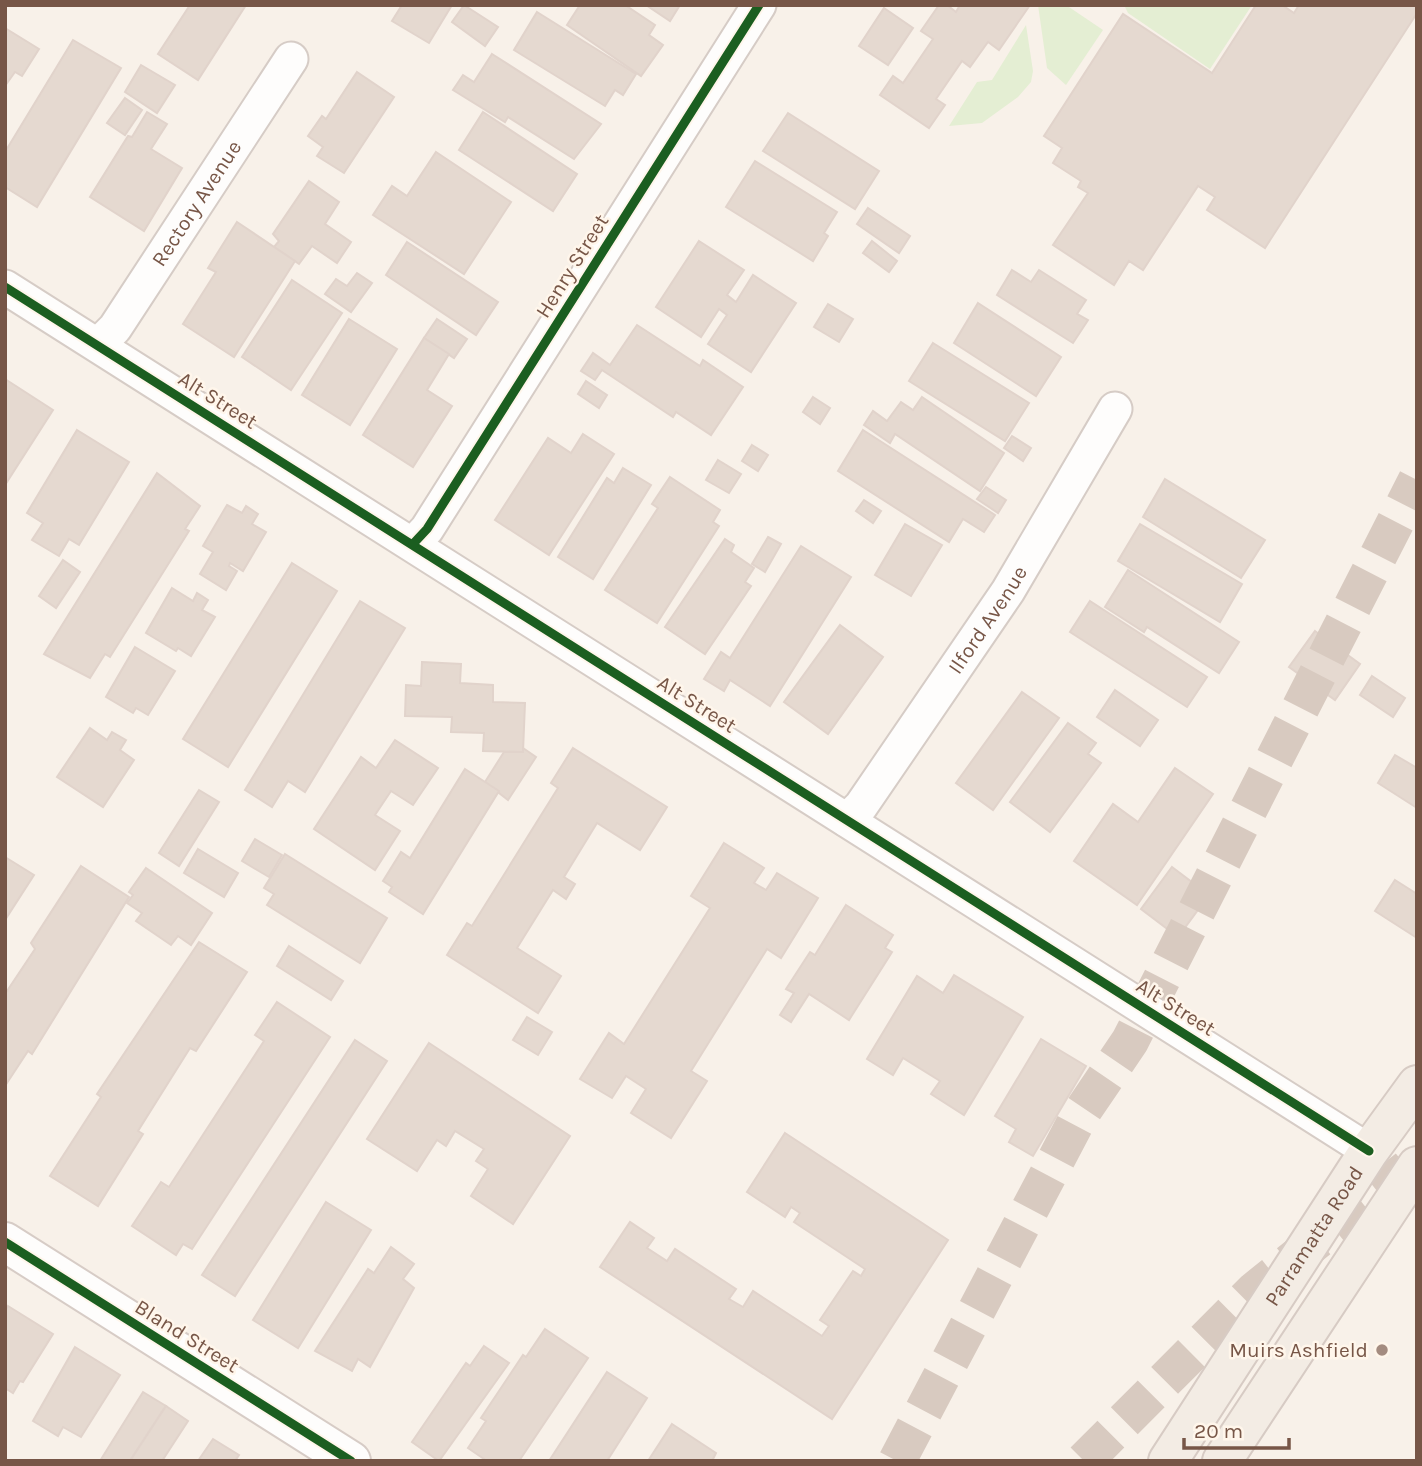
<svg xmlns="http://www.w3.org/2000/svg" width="1422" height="1466" viewBox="0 0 1422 1466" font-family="Karla,sans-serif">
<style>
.green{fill:#e4eed3}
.building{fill:#e5d9d0;stroke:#e1d3cb;stroke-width:2}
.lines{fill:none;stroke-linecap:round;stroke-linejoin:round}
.highway-tunnel{stroke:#d8cac0;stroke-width:38;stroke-dasharray:38 19;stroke-linecap:butt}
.street-casing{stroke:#d6ccc6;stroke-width:37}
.secondary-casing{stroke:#d7ccc6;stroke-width:42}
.primary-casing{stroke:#d7cbc4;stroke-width:42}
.street{stroke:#fefdfc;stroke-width:33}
.secondary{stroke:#fefdfc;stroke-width:38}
.primary{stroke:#f3ece4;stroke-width:38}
.cycleway-casing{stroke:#fff6eb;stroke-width:13}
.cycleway{stroke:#1b5e20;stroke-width:9}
.poi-dot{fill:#a48c80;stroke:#fff6eb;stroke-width:2.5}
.labels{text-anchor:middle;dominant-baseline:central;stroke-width:5;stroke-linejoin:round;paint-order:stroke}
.street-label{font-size:21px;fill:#775647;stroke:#fff6eb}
.poi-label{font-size:21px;fill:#775647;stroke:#fff6eb;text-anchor:end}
</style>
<rect width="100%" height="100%" fill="#f8f1e9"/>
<g class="green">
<polygon points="1038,5 1066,5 1103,30 1066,85 1047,68"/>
<polygon points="1124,5 1252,5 1210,69 1128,13"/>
<polygon points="1026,25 1033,71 1031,82 1018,97 982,123 949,126 977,82 992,80"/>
</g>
<g class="building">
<polygon points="190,5 246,5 198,80 158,54"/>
<polygon points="402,5 452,5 429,43 392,21"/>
<polygon points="464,5 498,27 485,46 452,22"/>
<polygon points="580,5 625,5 655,25 649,35 663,45 641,76 567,25"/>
<polygon points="646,5 680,5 670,21"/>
<polygon points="939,5 947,5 956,12 960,5 1030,5 999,50 988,42 970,67 962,61 936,99 945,105 929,128 880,95 893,76 903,83 933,39 921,31"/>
<polygon points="1256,5 1282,5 1294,13 1299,5 1417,5 1417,13 1265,248 1207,210 1215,197 1198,186 1143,270 1129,261 1114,285 1053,245 1088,193 1078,187 1081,181 1053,163 1062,148 1044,136 1123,14 1212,73"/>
<polygon points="884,8 913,28 888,65 859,46"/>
<polygon points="537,12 636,74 623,95 615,90 605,106 514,50"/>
<polygon points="5,28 39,49 22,76 15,72 5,86"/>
<polygon points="73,40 121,68 37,207 5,187 5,152"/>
<polygon points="492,54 601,124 574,159 508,117 505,122 453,90 463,75 474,82"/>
<polygon points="141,65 175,85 157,113 125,92"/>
<polygon points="357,72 394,97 344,173 317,156 323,147 308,136 322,116 326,119"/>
<polygon points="125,98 142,110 125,135 107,123"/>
<polygon points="147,112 167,124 151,149 182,168 144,231 90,197 128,136 132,137"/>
<polygon points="483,112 577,174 553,211 459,150"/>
<polygon points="788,113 879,171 855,209 763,151"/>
<polygon points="436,152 511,202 464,274 373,215 392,186 407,196"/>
<polygon points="755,161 837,212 824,233 828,236 813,261 726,207"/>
<polygon points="309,181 339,202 325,224 351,242 337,263 312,246 299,264 274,247 279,241 273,234"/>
<polygon points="868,208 910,236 899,253 857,224"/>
<polygon points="237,222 295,261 234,357 183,324 216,272 208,268"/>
<polygon points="699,241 744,270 727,295 736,302 753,275 796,303 751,372 708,344 727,315 719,309 701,337 656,307"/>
<polygon points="872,241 897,261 889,272 863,253"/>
<polygon points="407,242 498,302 476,335 386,275"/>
<polygon points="1012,270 1031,282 1039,270 1086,300 1077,314 1088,320 1073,343 997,295"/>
<polygon points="357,273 372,283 351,312 325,294 336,279 347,286"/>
<polygon points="292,280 342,313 291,390 242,357"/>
<polygon points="978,303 1061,357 1036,396 954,343"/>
<polygon points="828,304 853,319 839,342 814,327"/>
<polygon points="349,319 397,349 350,425 302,395"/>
<polygon points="437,319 467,339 454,358 424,338"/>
<polygon points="637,325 700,366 703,360 743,387 711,435 676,412 673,417 602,370 595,380 581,371 593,353 610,365"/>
<polygon points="424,338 449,354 427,390 452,406 413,467 363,435"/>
<polygon points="933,343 1029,403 1005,441 909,381"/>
<polygon points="5,379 53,410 5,485"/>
<polygon points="586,381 607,395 599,408 578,394"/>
<polygon points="813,397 830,408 820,424 803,412"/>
<polygon points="922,397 1004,453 980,491 895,434 890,443 864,425 873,411 887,421 901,402 913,410"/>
<polygon points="77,430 129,462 79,545 69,539 59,556 32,540 43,523 27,513"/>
<polygon points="863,430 995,515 984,532 963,519 949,542 838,471"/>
<polygon points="583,434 614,454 549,555 495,520 548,438 571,453"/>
<polygon points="1012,436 1031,448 1023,461 1004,448"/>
<polygon points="752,445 768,455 758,471 742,461"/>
<polygon points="718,460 741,474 729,493 706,480"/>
<polygon points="623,468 651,485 593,579 558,557 607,478 614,483"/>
<polygon points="157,473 200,506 185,529 189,531 110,657 105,654 90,678 44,654"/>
<polygon points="670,477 720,510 713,522 719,526 657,623 605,590 658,508 652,504"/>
<polygon points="1165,479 1265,540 1241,578 1143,517"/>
<polygon points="986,487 1006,500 998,513 977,499"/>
<polygon points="864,500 881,511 873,523 856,511"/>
<polygon points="227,505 242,513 246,506 258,514 252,524 266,532 243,571 230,563 229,566 237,571 226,590 200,574 213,552 203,546"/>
<polygon points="905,524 942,545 911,596 875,575"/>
<polygon points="1140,524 1242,584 1220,622 1118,561"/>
<polygon points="768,537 781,544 765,572 752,564"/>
<polygon points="725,539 734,545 731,552 754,568 745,582 751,586 705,654 665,627"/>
<polygon points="801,546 851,577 770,706 730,680 724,691 704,679 721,652 730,658"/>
<polygon points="63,560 80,572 56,608 39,596"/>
<polygon points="292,563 337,591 228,767 183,739"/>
<polygon points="1128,570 1239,642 1219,673 1147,627 1144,632 1105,607"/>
<polygon points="172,588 193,601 197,593 208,600 202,610 215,617 191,656 178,648 176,651 146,633"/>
<polygon points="360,601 405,628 305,792 288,781 272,807 245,790"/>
<polygon points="1090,601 1207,677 1187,707 1070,632"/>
<polygon points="840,625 883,657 828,734 784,702"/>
<polygon points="1315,631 1360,664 1335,700 1289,667"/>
<polygon points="135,647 175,671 148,715 136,708 133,713 106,697"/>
<polygon points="422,662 461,664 460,683 493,685 493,702 525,703 523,752 483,751 484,733 451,732 452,717 405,716 406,685 421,686"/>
<polygon points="1372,676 1405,698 1393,717 1360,695"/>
<polygon points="1115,690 1158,720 1140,746 1097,717"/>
<polygon points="1022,692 1059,718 993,810 956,783"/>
<polygon points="1068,723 1096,743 1088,754 1101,763 1050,832 1010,802"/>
<polygon points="90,728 107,740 112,732 126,740 120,750 134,760 103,807 57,777"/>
<polygon points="395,740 438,768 413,805 391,791 375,815 400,831 375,870 314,829 361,757 376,768"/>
<polygon points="523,748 536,757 508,800 485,782 504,752 523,752"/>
<polygon points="573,748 667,807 640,850 597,823 564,877 575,884 566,899 553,890 517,948 561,976 538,1013 447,955 467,923 472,926 558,788 551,783"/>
<polygon points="1395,755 1417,768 1417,808 1378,783"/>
<polygon points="1175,768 1213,794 1137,905 1074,861 1113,804 1138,822"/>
<polygon points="465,769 499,791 423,914 389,892 392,887 383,881 401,852 410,858"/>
<polygon points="199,790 219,802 179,866 159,853"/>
<polygon points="255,839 282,855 269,877 242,861"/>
<polygon points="724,843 764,868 754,883 766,890 777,873 818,898 781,958 767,949 691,1071 707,1081 671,1138 631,1113 646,1089 626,1076 612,1098 580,1079 609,1033 624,1044 710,908 691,896"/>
<polygon points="198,849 238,873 224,897 184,873"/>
<polygon points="285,854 387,918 360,963 267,905 274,894 264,888"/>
<polygon points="5,857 34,875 5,920"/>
<polygon points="81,866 129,897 32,1054 28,1051 5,1086 5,994 35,949 31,943"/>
<polygon points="1172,867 1209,895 1178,937 1141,909"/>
<polygon points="146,868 212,913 191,945 178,936 171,945 136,921 142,913 127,903 133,895 129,892"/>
<polygon points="1395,880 1417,894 1417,938 1375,911"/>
<polygon points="846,905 893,935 885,948 892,952 849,1020 809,994 791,1022 780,1015 794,993 786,989 810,952 815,955"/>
<polygon points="199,942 247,972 196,1051 190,1048 138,1131 143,1134 98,1206 50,1176 101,1097 97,1094"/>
<polygon points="289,946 343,981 331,1000 277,966"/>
<polygon points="954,975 1023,1017 964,1115 931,1094 940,1081 903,1058 893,1075 867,1059 917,976 943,993"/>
<polygon points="277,1002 330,1037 192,1249 183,1244 176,1255 132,1226 161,1182 169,1187 264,1041 255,1035"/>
<polygon points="527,1017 552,1032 538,1055 513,1040"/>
<polygon points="1041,1039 1086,1066 1033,1156 1009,1142 1016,1129 995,1116"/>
<polygon points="355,1040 387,1061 235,1296 202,1275"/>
<polygon points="429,1043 570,1136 513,1224 471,1196 488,1169 476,1161 484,1149 455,1131 446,1146 437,1140 417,1171 367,1139"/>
<polygon points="785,1133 948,1240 832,1419 600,1267 630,1222 654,1238 647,1248 667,1261 675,1249 736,1289 729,1299 743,1307 753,1291 822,1336 829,1326 820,1320 853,1271 861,1276 865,1269 794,1222 800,1213 791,1207 785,1217 747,1192"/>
<polygon points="326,1202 371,1230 298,1348 253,1320"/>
<polygon points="391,1247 414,1264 403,1279 414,1288 370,1367 358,1359 352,1371 315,1351 368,1269 374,1273"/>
<polygon points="8,1306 53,1334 23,1382 20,1381 13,1393 5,1388 5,1311"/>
<polygon points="545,1329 588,1358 519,1461 487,1461 468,1448 486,1421 481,1418 523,1355 526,1357"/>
<polygon points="484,1346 509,1363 439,1461 412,1442 466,1363 470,1366"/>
<polygon points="75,1347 120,1375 81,1437 63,1427 58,1436 33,1421"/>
<polygon points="607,1372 647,1398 607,1461 549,1461"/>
<polygon points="143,1392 166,1406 130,1461 100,1461"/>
<polygon points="166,1406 188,1421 162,1461 130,1461"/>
<polygon points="672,1424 716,1453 712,1461 648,1461"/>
<polygon points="213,1439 239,1455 235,1461 198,1461"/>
</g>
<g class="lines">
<g class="highway-tunnel">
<polyline points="897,1461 1078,1118 1130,1041 1417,480"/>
<polyline points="1084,1461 1255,1290 1417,1161"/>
</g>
<g class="street-casing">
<g id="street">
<polyline points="5,287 1369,1151"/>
<path id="s1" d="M98,345L115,328L291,59"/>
<polyline points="413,544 427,529 759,5"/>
<path id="s2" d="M847,820L861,806L1008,591L1115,409"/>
</g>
</g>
<g class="secondary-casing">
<polyline id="secondary" points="5,1242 351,1461"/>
</g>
<g class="primary-casing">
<g id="primary">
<path id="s3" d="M1168,1461L1369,1151L1417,1085"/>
<polyline points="1222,1461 1417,1166"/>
</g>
</g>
<use href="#street" class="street"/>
<use href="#secondary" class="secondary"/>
<use href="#primary" class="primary"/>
<g class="cycleway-casing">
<g id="cycleway">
<polyline points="5,287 1369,1151"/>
<polyline points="413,544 427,529 759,5"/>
<polyline points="5,1242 351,1461"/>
</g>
</g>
<use href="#cycleway" class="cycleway"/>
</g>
<circle class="poi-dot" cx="1382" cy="1350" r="7"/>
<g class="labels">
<g class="street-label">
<text stroke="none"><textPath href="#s1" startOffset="173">Rectory Avenue</textPath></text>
<text transform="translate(572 266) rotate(-58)">Henry Street</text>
<text transform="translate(218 400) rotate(32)">Alt Street</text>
<text stroke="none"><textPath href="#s2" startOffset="245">Ilford Avenue</textPath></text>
<text transform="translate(697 704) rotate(32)">Alt Street</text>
<text transform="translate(1176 1007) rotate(32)">Alt Street</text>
<text stroke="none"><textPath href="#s3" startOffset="268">Parramatta Road</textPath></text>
<text transform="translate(187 1336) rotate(32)">Bland Street</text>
</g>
<g class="poi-label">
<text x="1368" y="1350">Muirs Ashfield</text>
</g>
</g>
<rect width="1422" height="1466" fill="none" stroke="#775647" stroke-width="14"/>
<path d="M1184 1438v10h105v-10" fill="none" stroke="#775647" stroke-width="3.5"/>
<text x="1194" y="1438" font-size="21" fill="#775647" stroke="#fff6eb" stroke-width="5" paint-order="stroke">20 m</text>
</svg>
